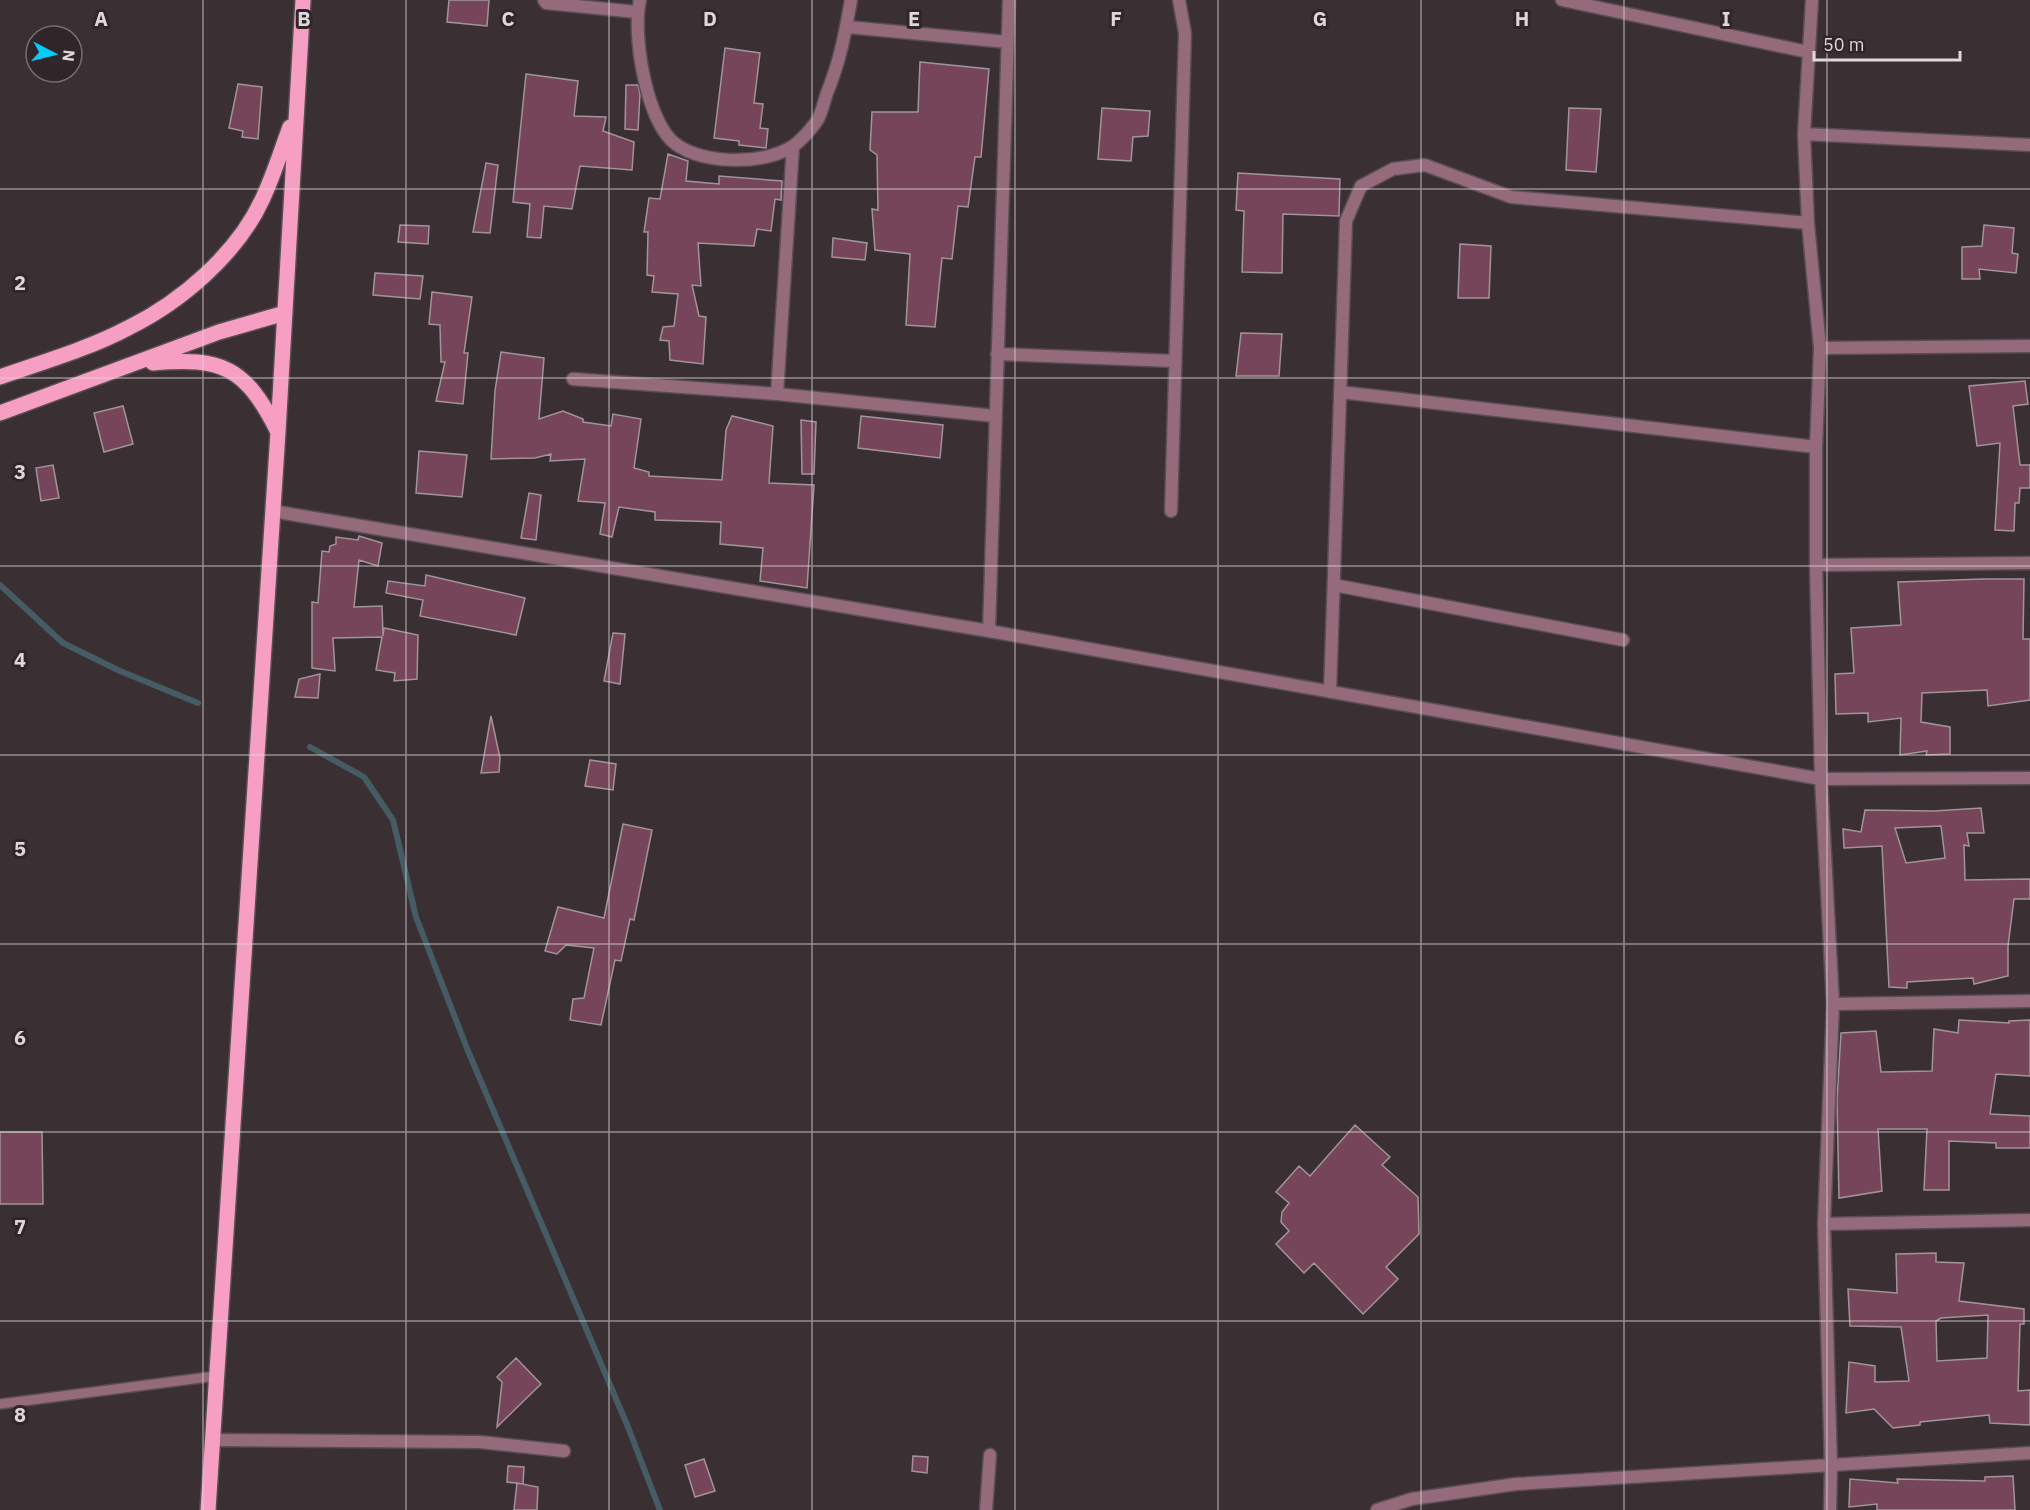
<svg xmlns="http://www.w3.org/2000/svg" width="2030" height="1510" font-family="'IBM Plex Sans',sans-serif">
<rect width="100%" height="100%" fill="#3a3034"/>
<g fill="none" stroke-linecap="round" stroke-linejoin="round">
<path stroke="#455c64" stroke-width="6" d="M0 585 63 643 120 671 198 703
M310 747 364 777 393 820 416 917 468 1051 628 1427 660 1510"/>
</g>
<path fill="#764559" stroke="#a19499" stroke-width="1.5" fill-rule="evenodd" d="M449 0H489L487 26 447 22Z
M725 48 760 53 754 103 763 104 760 128 768 129 766 148 739 145V141L714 138Z
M920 62 989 69 981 157H975L968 207 958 206 952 259 942 258 935 327 906 325 910 254 875 250 872 209 878 210 877 155 870 150 872 112H918Z
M526 74 578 81 574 116 606 117 603 131 634 142 632 170 580 166 572 209 544 206 541 238 527 237 530 204 513 202Z
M238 84 262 87 258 139 242 137 243 131 229 128Z
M626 85H638L640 94 638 130 625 129Z
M1102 108 1150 111 1148 136 1133 137 1131 161 1098 159Z
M1569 108 1601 109 1596 172 1566 170Z
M668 154 688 161 686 181 719 184V176L782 181 781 200 775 199 771 231 757 229 754 246 698 243 701 286 692 285 699 316 706 317 703 364 670 360 669 341 660 340 663 327 674 326 678 294 652 292 654 276 647 275 648 232H644L649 198 660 199Z
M486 163 498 165 490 233 473 232Z
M1238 173 1340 179 1339 216 1283 214 1282 273 1242 272 1244 211 1236 210Z
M400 225 429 226 428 244 398 242Z
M1984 225 2014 228 2012 253 2018 254 2016 273 1979 269 1980 279H1962V247L1982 246Z
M833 238 867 243 865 260 832 257Z
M1460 244 1491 246 1489 298H1458Z
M375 273 423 276 420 299 373 295Z
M432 292 472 297 464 353H468L463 404 436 401 445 362H441L440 325 429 324Z
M1241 333 1282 334 1279 376H1236Z
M501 352 544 358 539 419 563 411 583 419V422L611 426 613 414 641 419 634 468 649 472V476L722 480 726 430 732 416 773 426 769 483 814 485 807 588 760 581 763 548 720 544 721 522 655 520V512L619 507 612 537 600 534 605 503 578 501 585 459 550 461 551 454 535 458 491 459 495 391Z
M2025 381 2028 404 2013 406 2020 465H2030V488H2020L2019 503H2015L2014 531 1995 530 2000 443 1977 446 1969 386Z
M123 406 133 444 104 452 94 413Z
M861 416 943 425 940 458 858 448Z
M801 420 816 422 814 474H802Z
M419 451 467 455 462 497 416 493Z
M53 465 59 498 41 501 36 468Z
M529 493 541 495 536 540 521 538Z
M359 536 382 543 378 566 359 560 354 607 382 606 383 636 384 628 418 635 417 679 394 681 395 673 376 670 382 637 333 638 335 671 312 668V602L318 603 322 551 329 552 330 546 336 544V537L358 540Z
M426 575 525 598 516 635 420 616 423 600 386 593 388 581 425 586Z
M1983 579H2024L2023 639H2030V700L1988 706 1987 690 1922 693 1921 722 1950 727V754L1926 755 1927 751 1900 755 1901 718 1868 722V713L1836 714 1835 674 1854 673 1851 628 1901 625 1898 582Z
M613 633 625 634 620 684 604 681Z
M320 674 318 698 295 697 299 679Z
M491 716 500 758 499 772 481 773Z
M590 760 616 764 613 790 585 786Z
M1981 808 1984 833H1967L1969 846 1964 845 1965 880 2030 879V899H2014L2008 946V976L1974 984 1973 978 1907 982V988L1889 987 1882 846 1844 848 1843 829 1861 832 1865 810 1934 811ZM1941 826 1945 858 1906 863 1895 828Z
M623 824 652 830 634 920 630 919 621 961 615 960 601 1025 570 1020 573 999 584 998 594 948 566 945 557 954 545 951 558 907 604 918Z
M1959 1020 2009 1023V1021L2030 1020V1076L1996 1074 1990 1114 2030 1116V1148H1996V1143L1949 1141V1190H1924L1927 1129H1878L1882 1191 1839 1198 1837 1099 1841 1033 1876 1031 1881 1072 1932 1071 1934 1029 1958 1033Z
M1355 1125 1390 1157 1382 1165 1418 1197 1419 1234 1386 1267 1398 1279 1363 1314 1314 1263 1304 1273 1276 1244 1289 1231 1281 1222 1282 1212 1289 1203 1276 1192 1299 1166 1310 1176Z
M0 1132H42L43 1204H0Z
M1936 1253V1262L1964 1263 1959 1301 2024 1309V1324H2020L2018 1391 2030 1390V1425L1990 1423 1989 1415 1920 1422V1425L1893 1428 1874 1409 1846 1413 1849 1362 1875 1366V1382L1909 1381 1901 1327 1850 1326 1848 1289 1897 1293 1896 1254ZM1988 1315 1987 1358 1937 1361 1936 1321 1941 1318Z
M516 1358 541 1384 497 1427 502 1382 497 1377Z
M913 1456 928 1457 927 1473 912 1471Z
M704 1459 715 1491 695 1497 685 1465Z
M508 1466 524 1467 523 1484 507 1482Z
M2013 1476 2015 1510H1877V1504L1849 1507 1850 1479 1898 1483 1897 1479 1985 1481V1477Z
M517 1483 538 1487 537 1510H514Z"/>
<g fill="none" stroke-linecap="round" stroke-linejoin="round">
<defs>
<path id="lane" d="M0 1404 216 1376"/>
<path id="street" d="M544 0 546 3 637 12
M640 0C632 34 646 115 671 140 696 165 764 166 793 146 801 141 813 127 818 119 822 112 824 101 827 93 840 61 845 34 851 0
M1562 0 1808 52
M1812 0 1804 134 1808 223 1820 348 1816 447V565L1821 779 1833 1004 1824 1224 1831 1465 1830 1510
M847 27 1008 42
M1804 134 2030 145
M1820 348 2030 346
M997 354 1174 361
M573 379 777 394 995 416
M1340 392 1816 447
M777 394 793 146
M272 511 989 631 1821 779 2030 778
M1171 511 1185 33 1179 0
M1816 565 2030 563
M1334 585 1623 640
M989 631 1009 0
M1330 692 1346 221 1361 186 1393 169 1425 165 1511 197 1808 223
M1833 1004 2030 1001
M1824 1224 2030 1220
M213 1440 480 1442 564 1451
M986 1510 990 1455
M1377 1510 1412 1499 1516 1484 2030 1453"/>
<path id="primary" d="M153 363C222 357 245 367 277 430
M0 377C43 362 88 349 128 328 181 302 237 254 262 200 273 177 281 151 290 127
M0 413 219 332 285 313
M208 1510 278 432 303 0"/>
</defs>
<use href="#lane" stroke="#584e52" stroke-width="12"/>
<use href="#street" stroke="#584e52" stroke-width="15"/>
<use href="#primary" stroke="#584e52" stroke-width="18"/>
<use href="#lane" stroke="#956a7b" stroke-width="9"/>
<use href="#street" stroke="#956a7b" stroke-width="12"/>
<use href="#primary" stroke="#f79fc3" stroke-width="15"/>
</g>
<path fill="none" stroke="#dfd8db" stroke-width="1.5" stroke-opacity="0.55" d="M203 0V1510M406 0V1510M609 0V1510M812 0V1510M1015 0V1510M1218 0V1510M1421 0V1510M1624 0V1510M1827 0V1510M0 189H2030M0 378H2030M0 566H2030M0 755H2030M0 944H2030M0 1132H2030M0 1321H2030"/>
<g font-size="20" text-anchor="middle" font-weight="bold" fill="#dfd8db" stroke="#30262a" stroke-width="6" stroke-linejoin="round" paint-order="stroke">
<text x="101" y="26">A</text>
<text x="304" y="26">B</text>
<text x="508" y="26">C</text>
<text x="710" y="26">D</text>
<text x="914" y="26">E</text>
<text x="1116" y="26">F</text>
<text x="1320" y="26">G</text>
<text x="1522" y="26">H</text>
<text x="1726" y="26">I</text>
<text x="20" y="290">2</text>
<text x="20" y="479">3</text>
<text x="20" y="667">4</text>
<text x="20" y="856">5</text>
<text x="20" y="1045">6</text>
<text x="20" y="1234">7</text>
<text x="20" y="1422">8</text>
</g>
<g transform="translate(54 54) rotate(97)"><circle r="28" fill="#30262a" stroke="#766d71" stroke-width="1.5"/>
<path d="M0-4.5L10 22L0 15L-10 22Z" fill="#06cbf9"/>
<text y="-9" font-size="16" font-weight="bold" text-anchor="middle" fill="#dfd8db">N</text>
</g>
<path d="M1814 51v9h146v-9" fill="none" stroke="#dfd8db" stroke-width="3"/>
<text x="1823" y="51" font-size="18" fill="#dfd8db" stroke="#30262a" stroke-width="4.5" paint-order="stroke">50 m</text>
</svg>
